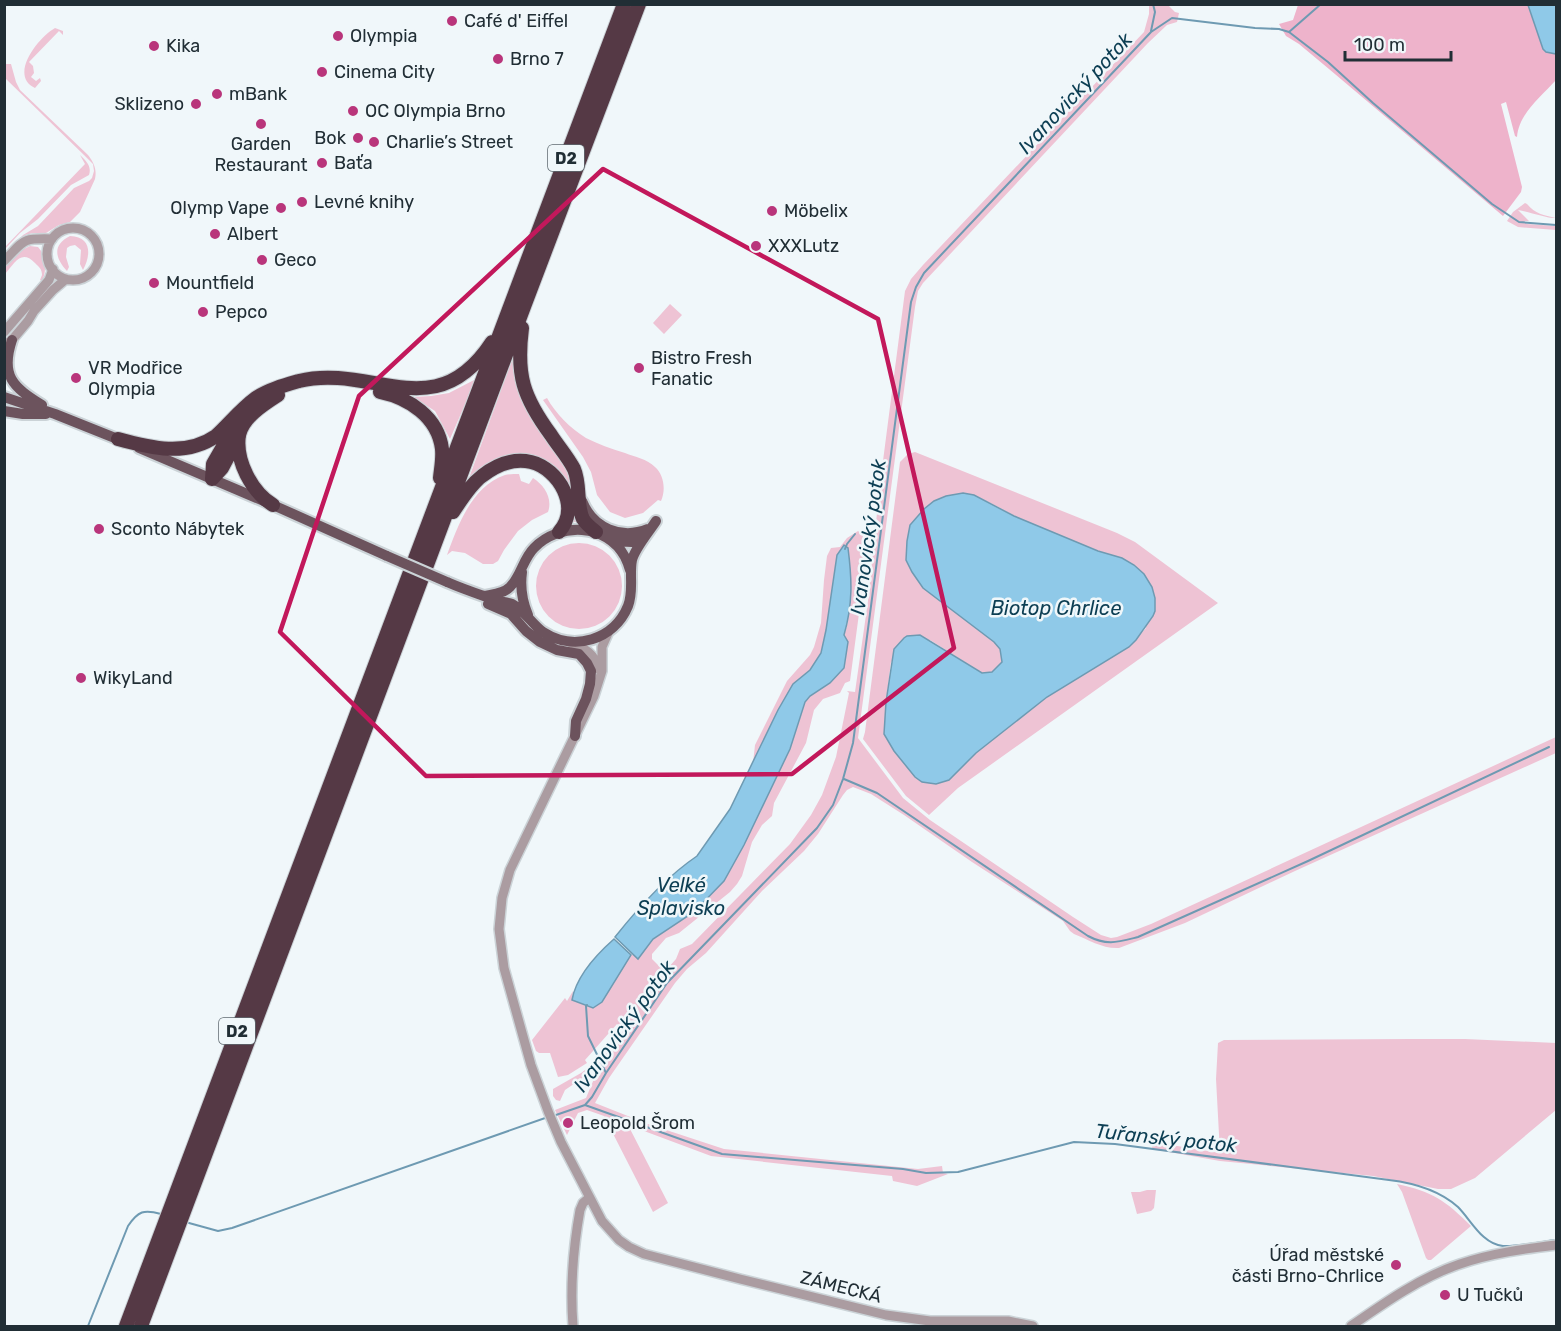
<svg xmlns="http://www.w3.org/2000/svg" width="1561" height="1331" font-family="Rubik,sans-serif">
<rect width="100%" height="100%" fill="#f0f7fa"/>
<path fill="#eec3d4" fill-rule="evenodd" d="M1149 5H1168L1175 12 1179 13 1177 22 1167 25 1148 43 923 283 918 291 915 307 858 738 903 798 930 820 1073 917 1101 935 1111 938 1117 937 1151 924 1556 737V753L1295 871 1185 923 1119 948C1103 949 1089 940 1074 934L1070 931 1063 921 972 862 904 815 871 794 853 787 847 790 843 795 818 834 804 851 762 891 706 953 687 969 675 983 609 1078 595 1103 648 1124 724 1149 918 1169 942 1166 943 1173 948 1174 917 1186 893 1181 892 1176 711 1156 628 1125 668 1203 653 1212 604 1116 587 1110 578 1113 567 1135 555 1110 586 1098 599 1067 565 1090 560 1101 556 1100 553 1096V1089L581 1073 593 1064 624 1030 617 1024 585 1060 587 1063 568 1075 558 1077 550 1053H539L536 1051 532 1040 565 998 567 1001 573 991 572 1000 592 1008 631 955H634L638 959 653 939 694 912 724 881 790 749 805 702 810 696 830 683 848 622 837 555 826 630 821 653 810 670 793 684 778 710 753 763 755 745 787 681 810 655 814 647 821 623 824 580 827 556 831 548 840 547 847 538 858 531 863 535 861 551 866 561 850 681 845 683 840 693 823 699 814 710 806 743 774 803 772 816 762 825 752 842 742 876 737 884 730 892 679 933 666 938 652 954V959L660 967 668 968 676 959 680 949 692 944 790 844 811 815 822 795 836 757 849 693 847 691 855 692 868 601 880 484 905 291 911 279 923 265 1144 32 1149 14Z
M55 28 63 31V35L59 31 29 62 33 66 34 73 31 77 36 81 40 78 41 81 35 88C8 75 39 37 55 28Z
M5 64H11L16 82 20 90 88 155C94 163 97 169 95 179L80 212 70 222 59 225 46 233H33L25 235 5 256V254L23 235 38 226 74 188 89 181 92 178 94 171 93 164 84 155 5 78Z
M80 155C86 161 92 166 89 175L71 185 38 219 20 233 5 249V247L85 164Z
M1525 203 1527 204C1535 214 1544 215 1556 218 1545 218 1531 212 1518 210L1529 221H1524L1527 224 1556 226V230L1518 227 1507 221 1513 212Z
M70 236C92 237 91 255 83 270L80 264 81 250 75 245 70 246 67 248 66 257 69 267 67 271C55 258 52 245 70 236Z
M30 246 38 247C46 255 47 272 42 281L40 280 42 275C42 269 39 267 35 263 21 249 15 263 5 274V267L22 250Z
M670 304 682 315 664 334 653 323Z
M516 349V372L572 478 577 522H571L559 472 546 461 530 454H512L495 459 481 467 469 478Z
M476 379 450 439 435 411 413 397 431 396 449 393Z
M547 398C556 414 570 428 586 438 598 444 611 449 625 453 635 457 647 459 655 467 664 475 666 490 661 501L658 500 643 513 625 518 610 512 597 495 591 472 583 457 543 400Z
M915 452 1117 533 1135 542 1218 603 958 788 929 815 906 796 863 739 865 732 900 462 908 454ZM963 493C981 496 997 507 1013 515 1048 532 1085 548 1122 558L1146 628 1129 647 1047 697 1021 716 976 753 953 776 915 777 894 751 884 734 886 702 891 662 930 640 982 673 992 672 1002 662 1000 649 994 642 945 604 946 496Z
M519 474 521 481 529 484 533 478C544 485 553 498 548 512L532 520 518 531 504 550 498 561 493 564H483L465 553 452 551 447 555C458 525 472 486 505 475 509 474 515 474 519 474Z
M536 586a43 43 0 1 1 86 0a43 43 0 1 1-86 0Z
M1412 1039H1465L1556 1043V1110L1475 1178 1451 1189H1438L1373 1176 1220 1161 1152 1149 1153 1142 1220 1153 1216 1079 1218 1043 1224 1040Z
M1397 1184C1433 1192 1445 1200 1471 1226L1431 1260H1428L1426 1258 1402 1192Z
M1147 1190H1156L1154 1208 1151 1211 1137 1214 1131 1192H1140Z"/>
<path fill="#eeb3cb" d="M1298 5H1528L1543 49 1550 53 1556 54V80C1541 97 1519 113 1517 137L1515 136 1506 102 1501 104 1522 187 1521 192 1503 216 1329 69 1299 44 1286 36 1279 24 1293 20Z"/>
<path fill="#8fc9e8" stroke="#6e9ab2" stroke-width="1.5" d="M1528 5H1556V54L1546 52 1543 49Z
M963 493 974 495 1014 516 1098 551 1122 558 1134 565 1144 574 1152 587 1155 598V611L1153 616 1136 640 1129 647 1047 697 976 753 949 780 936 784 922 782 915 777 894 751 884 734 886 702 894 649 904 638 907 636 920 635 982 673 992 672 1002 662 1000 649 994 642 923 588 912 572 906 560 907 541 910 525 924 509 934 501 946 496Z
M844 545 848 548C852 579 853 604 844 635L848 642 844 668 830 683 810 696 805 702 790 749 744 845 724 881 694 912 653 939 638 959 615 937C638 908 666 877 697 856L730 809 778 710 793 684 810 670 821 653 826 630 837 555Z
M614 939 631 955 602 1002 593 1008 572 1000C576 977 597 954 614 939Z"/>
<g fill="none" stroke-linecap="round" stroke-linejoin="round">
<path stroke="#6e9ab2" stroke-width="2" d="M1151 31 1155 12 1153 4
M1289 32 1321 4
M845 549 847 544 855 534
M844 779 877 793 1088 936C1107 946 1118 942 1138 937L1308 861 1549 747
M587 1005 586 1006 588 1036 606 1073
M585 1105 722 1154 903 1169 926 1173 958 1172 1074 1142 1115 1144 1389 1180C1414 1183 1439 1190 1458 1207 1471 1220 1482 1244 1503 1246 1515 1247 1541 1242 1554 1240
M553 1116 585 1105 592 1097 606 1073 667 983 817 828 833 805 843 779 853 743 911 302 916 287 924 273 1151 32 1172 18 1255 28 1279 29 1289 32 1328 62 1373 103 1492 204 1519 222 1556 225
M189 1223 218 1231 232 1228 548 1117
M88 1326 128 1226C138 1211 144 1209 161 1214"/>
<defs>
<path id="minor" d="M47 254a26 26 0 1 1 52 0a26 26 0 1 1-52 0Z
M4 261C25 240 21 238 52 239
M4 332 49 280 53 269
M4 345 12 340 28 321 34 311 53 290 66 279
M609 631 602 647V671L594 696 510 870 502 898 499 929 504 968 531 1065 548 1111 561 1142 602 1221 619 1240 629 1247 644 1254 740 1279 886 1315 930 1321H1008L1033 1326
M571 643C585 648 595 654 598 669
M573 1326C570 1287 573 1249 580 1210L583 1203 589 1198
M1351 1326C1384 1303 1421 1277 1460 1264 1492 1253 1524 1249 1556 1245"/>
<path id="major" d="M12 340C0 376 13 387 42 405
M4 397 55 414 125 442
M4 411 23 414H46
M139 448 273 505 387 556
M582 501C593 528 621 540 648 529
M612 541 632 542 643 533
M522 572C520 587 522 601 528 615
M447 582C463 589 478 594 495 600 500 602 507 602 512 604 525 611 532 624 543 632 574 652 614 640 628 606 634 591 629 575 632 560 635 548 649 532 656 521
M484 596C493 594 503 594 510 587 521 576 523 559 534 548 559 522 607 523 625 557 627 561 629 566 630 570
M488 604 511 614 526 631 540 642 557 650 579 654 587 663 591 671 590 684 586 699 576 721 575 736"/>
<path id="highway" d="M522 328C516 375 523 397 551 435 558 446 568 457 574 469 581 485 576 505 583 519 586 524 591 528 596 532
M380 392C409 398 438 417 442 449 443 459 441 468 440 478
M118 439C151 448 186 457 216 436 229 424 241 409 256 398 267 390 285 385 299 381 373 363 435 429 492 342
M212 479 213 464 236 424
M212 479 222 468 239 436
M273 505C252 492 235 461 239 435 243 417 264 404 278 395
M453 512C462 499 470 485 482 476 496 465 513 458 531 462 559 469 581 507 559 532
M126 1326 624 4
M141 1326 525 304 639 4"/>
</defs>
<use href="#minor" stroke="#cbd3d7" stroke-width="12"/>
<use href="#major" stroke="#cbd3d7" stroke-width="14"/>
<use href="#highway" stroke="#cbd3d7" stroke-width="16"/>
<use href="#minor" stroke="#ab9ca1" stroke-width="9"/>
<use href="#major" stroke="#6c535d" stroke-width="10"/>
<use href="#highway" stroke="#553945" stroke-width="14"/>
<defs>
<path id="major-bridge" d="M387 556 447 582"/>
</defs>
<use href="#major-bridge" stroke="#cbd3d7" stroke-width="14" stroke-linecap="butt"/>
<use href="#major-bridge" stroke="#6c535d" stroke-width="10"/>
</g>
<path fill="none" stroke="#c2185b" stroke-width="4.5" stroke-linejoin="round" d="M603 169 878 319 954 648 792 774 426 776 280 632 359 396Z"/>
<g fill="#b9357b" stroke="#f0f7fa" stroke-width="2">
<circle cx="452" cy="21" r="6"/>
<circle cx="338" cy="36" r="6"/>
<circle cx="154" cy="46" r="6"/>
<circle cx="498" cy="59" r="6"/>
<circle cx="322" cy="72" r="6"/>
<circle cx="217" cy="94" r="6"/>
<circle cx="196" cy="104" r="6"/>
<circle cx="353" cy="111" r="6"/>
<circle cx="261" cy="124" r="6"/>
<circle cx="358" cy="138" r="6"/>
<circle cx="374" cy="142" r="6"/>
<circle cx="322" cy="163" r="6"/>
<circle cx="302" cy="202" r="6"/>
<circle cx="281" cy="208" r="6"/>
<circle cx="772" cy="211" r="6"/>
<circle cx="215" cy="234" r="6"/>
<circle cx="756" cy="246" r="6"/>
<circle cx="262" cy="260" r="6"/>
<circle cx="154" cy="283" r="6"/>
<circle cx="203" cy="312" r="6"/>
<circle cx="639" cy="368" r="6"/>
<circle cx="76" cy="378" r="6"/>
<circle cx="99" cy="529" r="6"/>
<circle cx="81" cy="678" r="6"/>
<circle cx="568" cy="1123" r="6"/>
<circle cx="1396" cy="1265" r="6"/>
<circle cx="1445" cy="1295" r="6"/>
</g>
<g text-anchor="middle" stroke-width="5" stroke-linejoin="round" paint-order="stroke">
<g fill="#f0f7fa" stroke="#5f6a70" stroke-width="1.5">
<rect x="548" y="145" width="36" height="26" rx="4.5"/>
<rect x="219" y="1018" width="36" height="26" rx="4.5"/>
</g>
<g font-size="16" font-weight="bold" fill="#212e35">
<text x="566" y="164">D2</text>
<text x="237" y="1037">D2</text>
</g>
<g font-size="18" fill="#212e35" stroke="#f0f7fa" text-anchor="start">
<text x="464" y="27">Café d' Eiffel</text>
<text x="350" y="42">Olympia</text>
<text x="166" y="52">Kika</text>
<text x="510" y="65">Brno 7</text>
<text x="334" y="78">Cinema City</text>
<text x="229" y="100">mBank</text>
<text x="184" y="110" text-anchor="end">Sklizeno</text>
<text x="365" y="117">OC Olympia Brno</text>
<text x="346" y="144" text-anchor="end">Bok</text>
<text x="386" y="148">Charlie’s Street</text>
<text x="261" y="150" text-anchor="middle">Garden<tspan x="261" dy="21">Restaurant</tspan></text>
<text x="334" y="169">Baťa</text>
<text x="314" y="208">Levné knihy</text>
<text x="269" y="214" text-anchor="end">Olymp Vape</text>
<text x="784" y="217">Möbelix</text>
<text x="227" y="240">Albert</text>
<text x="768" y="252">XXXLutz</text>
<text x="274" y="266">Geco</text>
<text x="166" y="289">Mountfield</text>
<text x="215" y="318">Pepco</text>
<text x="651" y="364">Bistro Fresh<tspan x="651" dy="21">Fanatic</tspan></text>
<text x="88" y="374">VR Modřice<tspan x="88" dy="21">Olympia</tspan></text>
<text x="111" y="535">Sconto Nábytek</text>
<text x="93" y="684">WikyLand</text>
<text x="580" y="1129">Leopold Šrom</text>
<text x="1384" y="1261" text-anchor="end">Úřad městské<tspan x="1384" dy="21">části Brno-Chrlice</tspan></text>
<text x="1457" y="1301">U Tučků</text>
</g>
<g font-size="18" fill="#212e35" stroke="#f0f7fa">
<text transform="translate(841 1287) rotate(14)" y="6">ZÁMECKÁ</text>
</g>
<g font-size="20" font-style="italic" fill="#0c3e53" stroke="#f0f7fa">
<text transform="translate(1075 93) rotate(-47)" y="7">Ivanovický potok</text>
<text transform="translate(868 537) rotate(-82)" y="7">Ivanovický potok</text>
<text x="1056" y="615">Biotop Chrlice</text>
<text x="681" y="892">Velké<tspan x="681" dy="23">Splavisko</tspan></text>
<text transform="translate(624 1026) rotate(-54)" y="7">Ivanovický potok</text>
<text transform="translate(1166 1138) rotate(6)" y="7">Tuřanský potok</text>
</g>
</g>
<rect width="1561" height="1331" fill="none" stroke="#212e35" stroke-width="12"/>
<path d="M1345 51v9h106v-9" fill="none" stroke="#212e35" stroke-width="3"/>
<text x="1354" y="51" font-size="18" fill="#212e35" stroke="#f0f7fa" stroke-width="4.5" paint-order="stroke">100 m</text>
</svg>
